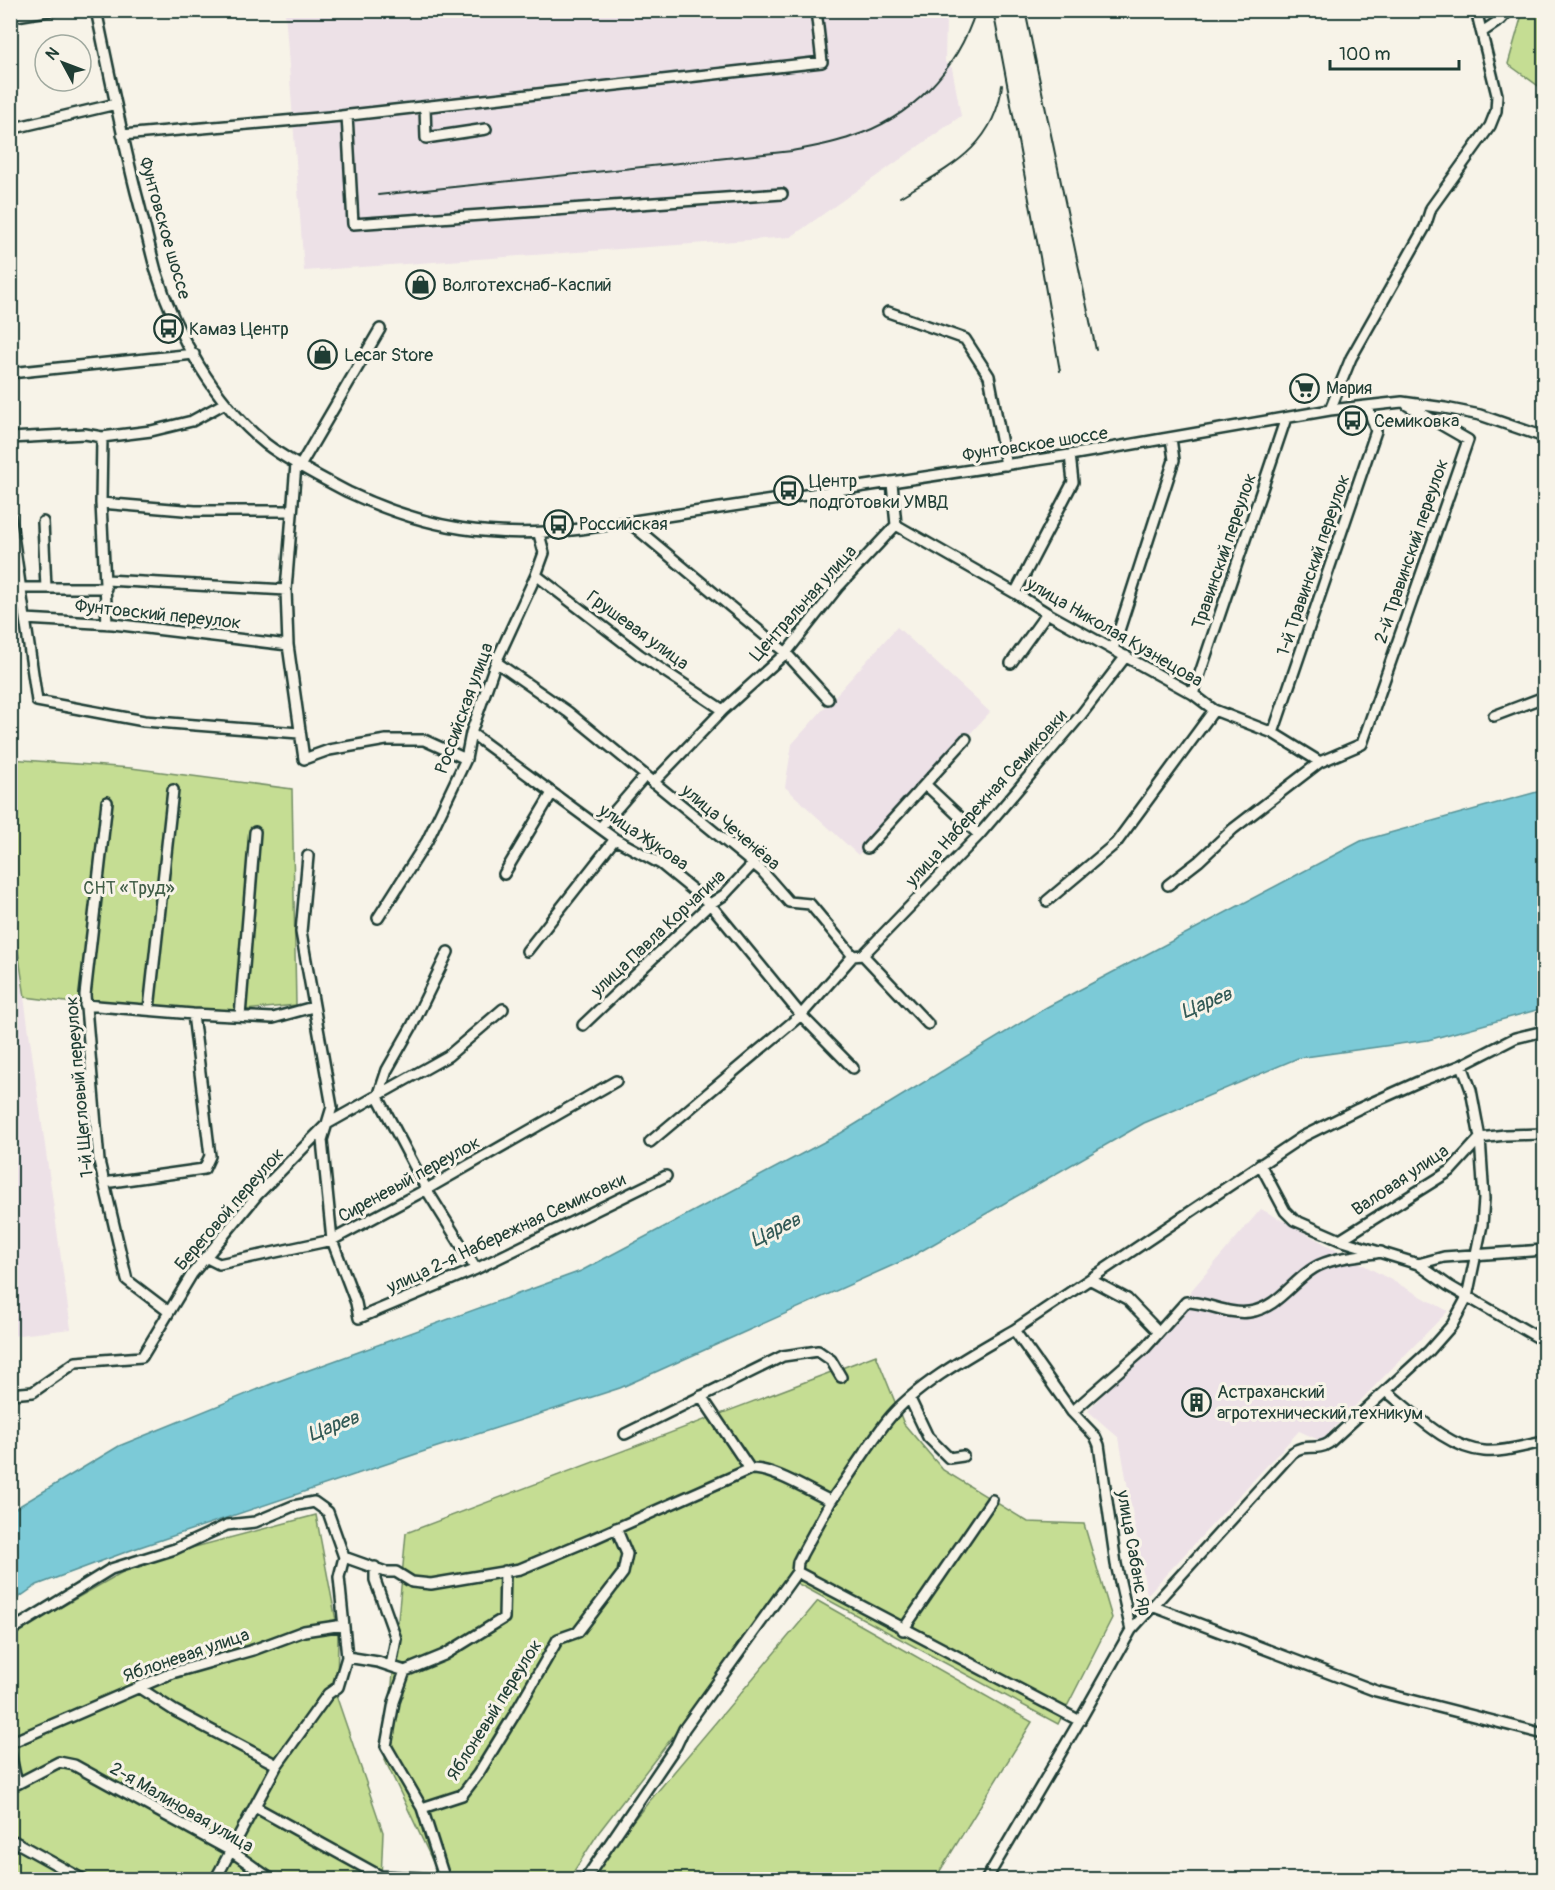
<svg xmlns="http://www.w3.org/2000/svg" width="1555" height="1890" font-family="Pangolin,sans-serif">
<rect width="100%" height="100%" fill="#f7f3e8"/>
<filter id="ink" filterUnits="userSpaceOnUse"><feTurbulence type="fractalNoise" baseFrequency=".0167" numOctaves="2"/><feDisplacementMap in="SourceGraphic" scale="12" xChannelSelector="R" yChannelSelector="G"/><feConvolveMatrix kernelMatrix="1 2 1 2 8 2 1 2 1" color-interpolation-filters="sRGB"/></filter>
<g filter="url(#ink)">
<path fill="#ede1e7" d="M285 11H939L938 14 946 18 945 62 952 68 961 116 791 237 304 271Z
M897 627 990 712 858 855 785 787 792 744Z
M10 898 71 1329 11 1336H10Z
M1261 1209 1448 1311 1321 1441 1299 1431 1147 1595 1119 1438 1088 1411Z"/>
<path fill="#c5dd93" stroke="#728d64" stroke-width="1.5" d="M1523 11H1544V90L1508 64Z
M10 759 131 768 292 789 296 1005 244 1010 237 1013 82 1004 25 997 10 898Z
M876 1355 904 1424 943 1470 1028 1522 1084 1524 1112 1618 1058 1724 793 1581 599 1832 569 1879H441L385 1760 406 1533Z
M316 1515 338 1631 337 1698 383 1832 381 1879H11L10 1639 17 1632 142 1561Z
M818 1601 1032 1722 935 1879 591 1880 615 1842Z"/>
<path fill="#7bcad7" stroke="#569296" stroke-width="1.5" d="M1544 790V1008L1428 1040 1298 1058 1144 1123 909 1258 620 1388 428 1450 134 1549 37 1585 11 1603V1511L119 1446 276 1382 581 1271 841 1133 1047 1007 1361 841Z"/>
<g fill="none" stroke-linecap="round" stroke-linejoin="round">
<defs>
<path id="minor" d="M96 10C109 71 121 132 136 192 143 218 149 245 156 271 175 333 215 403 266 444 288 461 323 479 348 492 428 530 494 539 581 529L1070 455 1330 410 1402 402 1445 408 1480 415 1544 437
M10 17 53 10
M1482 32 1500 20 1509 10
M425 107 426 138 486 129
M347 115 353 224 782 194
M10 129 116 104
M122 135 341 116 822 62 816 10
M888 312 965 339 989 376 1006 465
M10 373 194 354
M1330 410 1351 358 1425 227 1431 208 1490 126 1496 111 1497 95 1476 10
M102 437 101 503 107 624
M10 438 85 434 102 437 151 431 192 421 225 403
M296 464 286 590 288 645 304 759 329 750 386 740H424L466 759
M300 466 380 329
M101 503 195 511H291
M10 515 37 701 144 721 299 733
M43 522 46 588
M630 523 786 653 828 699
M896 525 1015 593 1047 613 1193 694 1214 710 1273 733 1320 762
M536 575 640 655 723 710
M106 580 286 590
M21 588H106
M1015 593 1073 482 1070 455
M25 619 113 624 288 645
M1113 649 1174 460 1171 438
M496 662 568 712 762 871 789 902 810 904 853 956 863 955 928 1024
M1011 663 1047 613
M1193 694 1286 418
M1494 716 1544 697
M471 733 615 839 661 864 710 904 801 1015 853 1068
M1273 733 1376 431 1368 407
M653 783 723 710 786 653 838 587 896 525 892 483
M925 784 979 835
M107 802 85 995 99 1161 127 1280 169 1312
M600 828 645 776
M867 848 966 739
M308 856 301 932 332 1107 322 1140 332 1240 356 1303 359 1318 476 1269 666 1176
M504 874 552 793
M1168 885 1199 861 1233 829 1320 762 1362 744 1468 440 1407 405
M1047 901 1116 843 1214 710
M378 918 427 841 466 759 471 733 496 662 536 575 544 553 539 534
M527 951 615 839
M448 952 412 1026 387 1070 378 1097 428 1192 476 1269
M863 955 979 835 1081 715 1126 656
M85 1005 193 1014 273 1018 313 1007
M149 1009 173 790
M240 1016 255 832
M583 1025 710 904 724 895 753 864
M650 1142 801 1015 853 956
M1260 1164 1285 1211 1294 1220 1340 1240 1418 1264 1449 1286 1544 1341
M104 1183 204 1169 210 1156 193 1014
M1340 1240 1450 1171 1480 1138 1505 1135 1544 1134
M205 1257 219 1264 332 1240 427 1189 616 1081
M1418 1264 1444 1257 1544 1250
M1091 1280 1127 1299 1159 1332
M1014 1330 1072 1412 1095 1436 1099 1445 1116 1564 1131 1630
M1386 1391C1414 1413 1447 1448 1484 1451 1503 1453 1526 1445 1544 1442
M10 1394 33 1392 76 1362 142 1357 192 1274 258 1194 327 1124 448 1056 503 1009
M701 1396 750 1469
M910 1399 928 1437 949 1458 963 1456
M1072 1412 1144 1349 1186 1302C1207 1302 1228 1315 1249 1312 1278 1308 1291 1282 1314 1268 1332 1257 1359 1256 1381 1252
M625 1434 783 1356 818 1351 831 1360 841 1377
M831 1501C850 1475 867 1447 887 1421 915 1385 974 1353 1014 1330L1302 1137 1358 1109 1418 1082 1462 1065 1515 1038 1544 1031
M344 1557 386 1572H396L412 1582 431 1584 520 1569 590 1540 750 1469C774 1468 809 1491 831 1501L802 1554 798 1562 797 1572 684 1729 676 1746 585 1880
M375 1567V1580L396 1639 391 1666
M797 1572 1080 1721
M1152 1606 1376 1691 1544 1734
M903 1630 992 1500
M10 1631 111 1569 175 1549 227 1525 255 1522 293 1506 314 1502 328 1512 344 1557 339 1577 347 1657 338 1687 328 1694 277 1765 215 1880
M347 1657 378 1662 405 1671 444 1655 504 1618 505 1571
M405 1671 394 1702 386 1746 422 1808 445 1880
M138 1687 175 1711 277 1765
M10 1743 172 1673 253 1650 304 1631 343 1625
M10 1752 17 1784H13
M17 1784 59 1762 74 1765 231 1851 272 1880
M255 1807 380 1876 444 1879
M422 1808 462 1795 478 1774 513 1717 558 1639 578 1632 623 1573 627 1554 616 1528
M10 1839 84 1880
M986 1880 1083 1715 1131 1630 1292 1453C1306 1442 1316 1452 1329 1443L1429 1351 1452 1325 1467 1297 1482 1225 1484 1199 1480 1138 1471 1090 1462 1065"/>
</defs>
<use href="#minor" stroke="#1f3d34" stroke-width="14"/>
<use href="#minor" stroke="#f7f3e8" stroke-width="9"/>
<path stroke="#1f3d34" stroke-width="2" d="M993 10 1040 257 1060 371
M1025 10 1096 350
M378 195 792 151C812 147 832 144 851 137 911 118 957 71 976 10
M900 197C948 168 995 147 1002 85
M10 1218 12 1240"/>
</g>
</g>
<defs>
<symbol id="shop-ring" viewBox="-11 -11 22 22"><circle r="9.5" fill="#f7f3e8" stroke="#1f3d34" stroke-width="1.5"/><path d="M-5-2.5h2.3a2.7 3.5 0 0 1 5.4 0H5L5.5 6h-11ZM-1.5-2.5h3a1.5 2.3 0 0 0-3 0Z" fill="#1f3d34"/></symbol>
<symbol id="bus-ring" viewBox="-11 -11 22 22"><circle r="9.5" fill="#f7f3e8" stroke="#1f3d34" stroke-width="1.5"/><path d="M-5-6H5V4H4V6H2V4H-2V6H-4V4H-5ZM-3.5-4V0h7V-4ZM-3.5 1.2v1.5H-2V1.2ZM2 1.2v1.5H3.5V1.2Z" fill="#1f3d34"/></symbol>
<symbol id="supermarket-ring" viewBox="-11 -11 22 22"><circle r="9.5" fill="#f7f3e8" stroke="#1f3d34" stroke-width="1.5"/><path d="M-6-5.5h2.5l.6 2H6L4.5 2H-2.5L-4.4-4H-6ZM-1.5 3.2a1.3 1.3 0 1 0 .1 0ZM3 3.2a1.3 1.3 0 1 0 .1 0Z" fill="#1f3d34"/></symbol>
<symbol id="building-ring" viewBox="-11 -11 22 22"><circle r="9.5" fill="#f7f3e8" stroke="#1f3d34" stroke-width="1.5"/><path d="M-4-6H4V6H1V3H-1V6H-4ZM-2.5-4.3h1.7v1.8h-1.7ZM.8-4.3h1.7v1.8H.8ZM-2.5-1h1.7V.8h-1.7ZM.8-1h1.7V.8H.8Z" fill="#1f3d34"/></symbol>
</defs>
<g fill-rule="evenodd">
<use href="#shop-ring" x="404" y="268" width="33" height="33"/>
<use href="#bus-ring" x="152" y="312" width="33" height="33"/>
<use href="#shop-ring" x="306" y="338" width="33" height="33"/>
<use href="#supermarket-ring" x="1288" y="372" width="33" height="33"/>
<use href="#bus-ring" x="1336" y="404" width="33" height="33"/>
<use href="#bus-ring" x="772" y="474" width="33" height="33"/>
<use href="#bus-ring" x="542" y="508" width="33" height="33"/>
<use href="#building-ring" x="1180" y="1386" width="33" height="33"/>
</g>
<g text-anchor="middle" stroke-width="6" stroke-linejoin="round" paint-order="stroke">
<g font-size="18" fill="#1f3d34" stroke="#f7f3e8">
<text transform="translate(165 228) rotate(74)" y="6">Фунтовское шоссе</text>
<text transform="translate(1035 444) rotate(-9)" y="6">Фунтовское шоссе</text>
<text transform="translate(1224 551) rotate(-71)" y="6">Травинский переулок</text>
<text transform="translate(1411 551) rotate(-71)" y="6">2-й Травинский переулок</text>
<text transform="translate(1313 565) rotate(-71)" y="6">1-й Травинский переулок</text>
<text transform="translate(803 603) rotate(-48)" y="6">Центральная улица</text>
<text transform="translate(158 614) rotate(6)" y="6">Фунтовский переулок</text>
<text transform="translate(638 630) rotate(36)" y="6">Грушевая улица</text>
<text transform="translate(1115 632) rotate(30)" y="6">улица Николая Кузнецова</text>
<text transform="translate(464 708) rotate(-70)" y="6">Российская улица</text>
<text transform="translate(986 798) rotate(-48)" y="6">улица Набережная Семиковки</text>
<text transform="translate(731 827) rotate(40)" y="6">улица Чеченёва</text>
<text transform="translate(644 837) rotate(34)" y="6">улица Жукова</text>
<text transform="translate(658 933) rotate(-43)" y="6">улица Павла Корчагина</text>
<text transform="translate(79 1087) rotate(-95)" y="6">1-й Щегловый переулок</text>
<text transform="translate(409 1179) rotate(-29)" y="6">Сиреневый переулок</text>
<text transform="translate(1400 1180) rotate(-34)" y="6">Валовая улица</text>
<text transform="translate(229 1209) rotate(-49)" y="6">Береговой переулок</text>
<text transform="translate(506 1233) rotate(-25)" y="6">улица 2-я Набережная Семиковки</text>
<text transform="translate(1134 1553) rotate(80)" y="6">улица Сабанс Яр</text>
<text transform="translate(186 1655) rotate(-19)" y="6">Яблоневая улица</text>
<text transform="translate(494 1710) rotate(-58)" y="6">Яблоневый переулок</text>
<text transform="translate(182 1807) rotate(30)" y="6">2-я Малиновая улица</text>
</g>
<g font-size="18" fill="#1f3d34" stroke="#f7f3e8" text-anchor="start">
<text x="442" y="291">Волготехснаб-Каспий</text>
<text x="189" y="335">Камаз Центр</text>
<text x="344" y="361">Lecar Store</text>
<text x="1326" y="394">Мария</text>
<text x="1374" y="427">Семиковка</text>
<text x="809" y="487">Центр<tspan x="809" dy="21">подготовки УМВД</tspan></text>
<text x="579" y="530">Российская</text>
<text x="1217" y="1398">Астраханский<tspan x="1217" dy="21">агротехнический техникум</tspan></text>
</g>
<g font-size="18" fill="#405d47" stroke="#f7f3e8">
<text x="129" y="894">СНТ «Труд»</text>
</g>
<g font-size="20" font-style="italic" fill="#315955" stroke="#f7f3e8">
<text transform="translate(1206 1002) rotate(-22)" y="7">Царев</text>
<text transform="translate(775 1229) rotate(-26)" y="7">Царев</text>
<text transform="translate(333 1425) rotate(-21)" y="7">Царев</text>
</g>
</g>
<rect width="1555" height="1890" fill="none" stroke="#f7f3e8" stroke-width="36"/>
<rect x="18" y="18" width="1519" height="1854" fill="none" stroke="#1f3d34" stroke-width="2" filter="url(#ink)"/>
<g transform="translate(63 63) rotate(311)"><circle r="28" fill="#f7f3e8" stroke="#a1aaa0" stroke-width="1.5"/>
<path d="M0-4.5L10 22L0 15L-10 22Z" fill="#1f3d34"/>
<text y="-9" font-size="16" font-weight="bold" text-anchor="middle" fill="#1f3d34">N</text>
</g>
<path d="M1330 60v9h129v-9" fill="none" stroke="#1f3d34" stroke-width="3"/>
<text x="1339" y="60" font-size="18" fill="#1f3d34" stroke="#f7f3e8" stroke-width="4.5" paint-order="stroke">100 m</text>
</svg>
